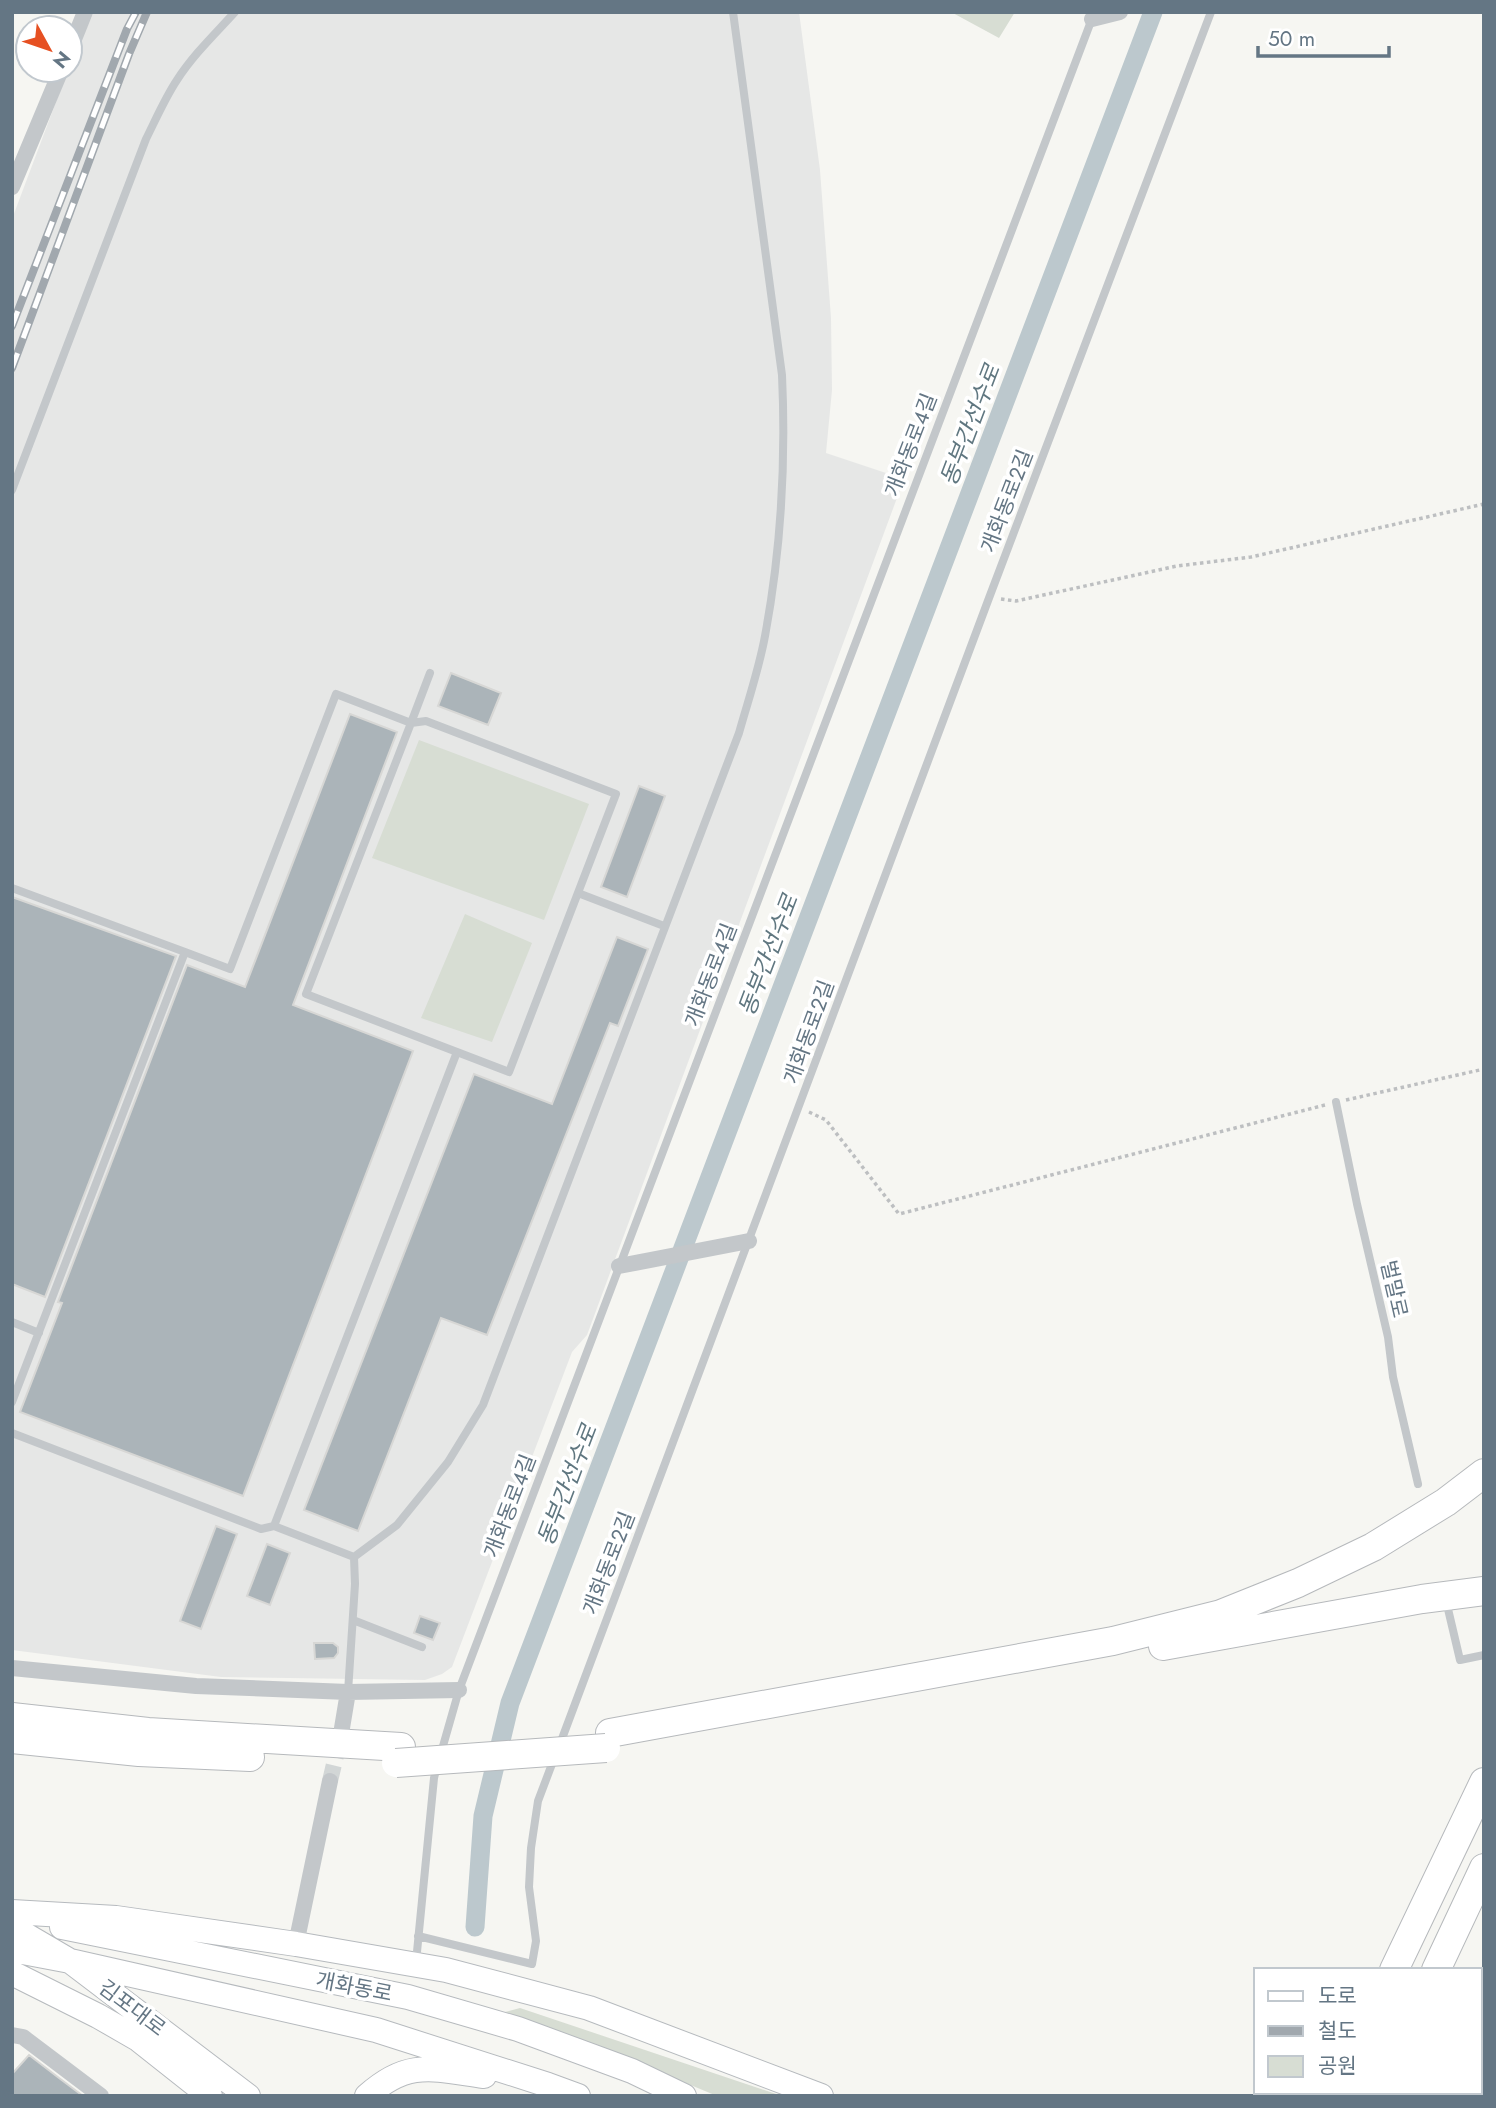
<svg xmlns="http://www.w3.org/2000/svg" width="1496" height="2108" font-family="Jost,'Noto Sans KR',sans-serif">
<rect width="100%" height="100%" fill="#f6f6f2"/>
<path fill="#e6e7e6" d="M94 12H799L820 170 831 318 832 390 826 453 904 479 587 1335 572 1352 452 1667 442 1674 425 1680 221 1677 12 1650V219L68 70H70V65Z"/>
<path fill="#d7ddd3" d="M951 12H1015L999 38Z
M419 740 589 804 544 920 372 858Z
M465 914 532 943 492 1042 421 1018Z
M520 2008 782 2096H717L573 2036 505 2012Z"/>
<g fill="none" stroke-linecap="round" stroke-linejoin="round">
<path stroke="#bcc8cd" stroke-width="19" d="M475 1927 483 1816 510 1703 1153 12"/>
</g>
<path fill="#abb4b9" stroke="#d7d7d5" stroke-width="2" d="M451 673 501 693 488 725 438 706Z
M350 714 397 732 293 1005 413 1051 243 1496 20 1412 62 1303 58 1302 187 965 245 987Z
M639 786 665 796 627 897 601 887Z
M12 897 176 956 45 1297 12 1284Z
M617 937 648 949 618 1026 610 1023 487 1335 441 1318 358 1531 304 1510 474 1074 552 1104Z
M216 1526 237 1534 201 1629 180 1621Z
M267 1544 290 1553 270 1605 247 1596Z
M420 1616 440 1623 433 1640 414 1633Z
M314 1643H333L338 1647V1653L334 1658 315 1659Z
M29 2055 59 2078 83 2096H12V2074Z"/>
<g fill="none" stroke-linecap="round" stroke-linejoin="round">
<path stroke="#d2d6d6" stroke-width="16" stroke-dasharray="16 8" stroke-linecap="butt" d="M330 1781 340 1739"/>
<defs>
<path id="primary" d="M12 1912 116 1918 296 1944 446 1970 589 2008 821 2096
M12 1927 70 1961 248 2096
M62 1927 408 1997 518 2029 632 2071 684 2096
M12 1950 70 1961 376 2030 548 2085 578 2096
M12 1973 98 2016 138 2039 210 2096
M367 2096C408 2059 433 2069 484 2076"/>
<path id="highway" d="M1163 1646 1422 1599 1484 1591
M12 1717 148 1732 401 1747
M610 1733 1113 1641 1221 1614 1298 1583 1373 1547 1446 1502 1484 1473
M12 1739 139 1752 250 1757
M1394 1970 1484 1782
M1436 1970 1484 1868
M1334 2096 1336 2092
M1377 2096 1379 2092"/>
</defs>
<use href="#primary" stroke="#b6babe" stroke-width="26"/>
<use href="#highway" stroke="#b6b9bc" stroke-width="30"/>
<path stroke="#bdbfc1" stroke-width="3.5" stroke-dasharray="3.5 3.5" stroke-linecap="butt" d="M1001 599 1016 601 1177 566 1251 557 1484 504
M1346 1100 1484 1069
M809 1112 826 1120 899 1214 1325 1105"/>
<path stroke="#c3c7ca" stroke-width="8" d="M12 490 146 139C156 119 165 98 177 80 193 55 215 34 235 12
M12 888 185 952
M578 893 664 926
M1336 1102 1357 1204 1388 1337 1393 1377 1418 1484
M12 1322 39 1333
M12 1402 185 952 230 969 336 694 411 723 306 994 509 1072 616 794 426 721 411 723 430 673
M12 1433 261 1529 274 1526 354 1557 355 1584 348 1692
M274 1526 457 1052
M354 1557 397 1525 448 1462 483 1405 739 733C748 701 759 669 765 636 781 550 786 462 782 375L733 12
M1448 1609 1460 1660 1484 1655
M353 1620 422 1647
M560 1744 989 598 1211 12
M441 1753 459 1690 1093 16
M418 1936 532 1964 536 1941 529 1887 531 1848 538 1801 555 1756
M416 1962 434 1778 437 1766"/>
<path stroke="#c3c7ca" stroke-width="16" d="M1092 19 1120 12
M70 49 85 12
M12 187 61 70
M619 1266 749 1241
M12 1668 196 1686 348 1692 459 1690
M342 1728 348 1692
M296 1944 330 1781
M12 2035 23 2037 101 2096"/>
<use href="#primary" stroke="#fff" stroke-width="24"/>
<use href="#highway" stroke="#fff" stroke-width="28"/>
<defs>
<path id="rail" d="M12 326 127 29 136 12
M12 368 129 54 147 12"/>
</defs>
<use href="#rail" stroke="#a1a8ae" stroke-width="8"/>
<use href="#rail" stroke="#fff" stroke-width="5" stroke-dasharray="16" stroke-linecap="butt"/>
<defs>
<path id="highway-bridge" d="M396 1763 606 1748"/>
</defs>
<use href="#highway-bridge" stroke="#b6b9bc" stroke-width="30" stroke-linecap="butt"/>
<use href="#highway-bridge" stroke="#fff" stroke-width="28"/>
</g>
<g text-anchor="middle" stroke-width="7" stroke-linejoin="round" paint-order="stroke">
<g font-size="21" fill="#647684" stroke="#fff">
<text transform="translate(911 445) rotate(-69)" y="7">개화동로4길</text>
<text transform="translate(1007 501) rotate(-69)" y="7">개화동로2길</text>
<text transform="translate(711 975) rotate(-69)" y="7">개화동로4길</text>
<text transform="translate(809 1032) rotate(-70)" y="7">개화동로2길</text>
<text transform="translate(1394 1289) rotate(77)" y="7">벌말로</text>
<text transform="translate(510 1506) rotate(-69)" y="7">개화동로4길</text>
<text transform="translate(609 1563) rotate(-69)" y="7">개화동로2길</text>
<text transform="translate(354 1987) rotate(11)" y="7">개화동로</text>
<text transform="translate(132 2008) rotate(37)" y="7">김포대로</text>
</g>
<g font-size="23" font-style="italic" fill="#607780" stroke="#fff">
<text transform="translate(970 425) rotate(-69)" y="8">동부간선수로</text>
<text transform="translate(768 955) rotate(-69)" y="8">동부간선수로</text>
<text transform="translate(567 1485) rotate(-69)" y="8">동부간선수로</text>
</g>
</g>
<rect width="1496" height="2108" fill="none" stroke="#647684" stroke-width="28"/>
<rect x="1254" y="1968" width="228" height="126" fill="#ffffff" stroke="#c1c8ce" stroke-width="2"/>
<rect x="1268" y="1991" width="35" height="10" fill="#ffffff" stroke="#c1c8ce" stroke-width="2"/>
<text x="1318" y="2003" font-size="21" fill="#647684">도로</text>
<rect x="1268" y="2026" width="35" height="10" fill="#a1a8ae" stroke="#c1c8ce" stroke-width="2"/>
<text x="1318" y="2038" font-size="21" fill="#647684">철도</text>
<rect x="1268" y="2056" width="35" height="21" fill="#d7ddd3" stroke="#c1c8ce" stroke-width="2"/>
<text x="1318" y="2073" font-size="21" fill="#647684">공원</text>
<g transform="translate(49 49) rotate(130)"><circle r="33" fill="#ffffff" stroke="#c1c8ce" stroke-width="2"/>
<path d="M0-5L12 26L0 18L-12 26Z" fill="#e65022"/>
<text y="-10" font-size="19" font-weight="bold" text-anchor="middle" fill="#647684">N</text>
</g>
<path d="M1258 46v10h131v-10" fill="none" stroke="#647684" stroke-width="3.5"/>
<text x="1268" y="46" font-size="21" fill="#647684" stroke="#ffffff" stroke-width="5" paint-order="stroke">50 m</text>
</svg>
